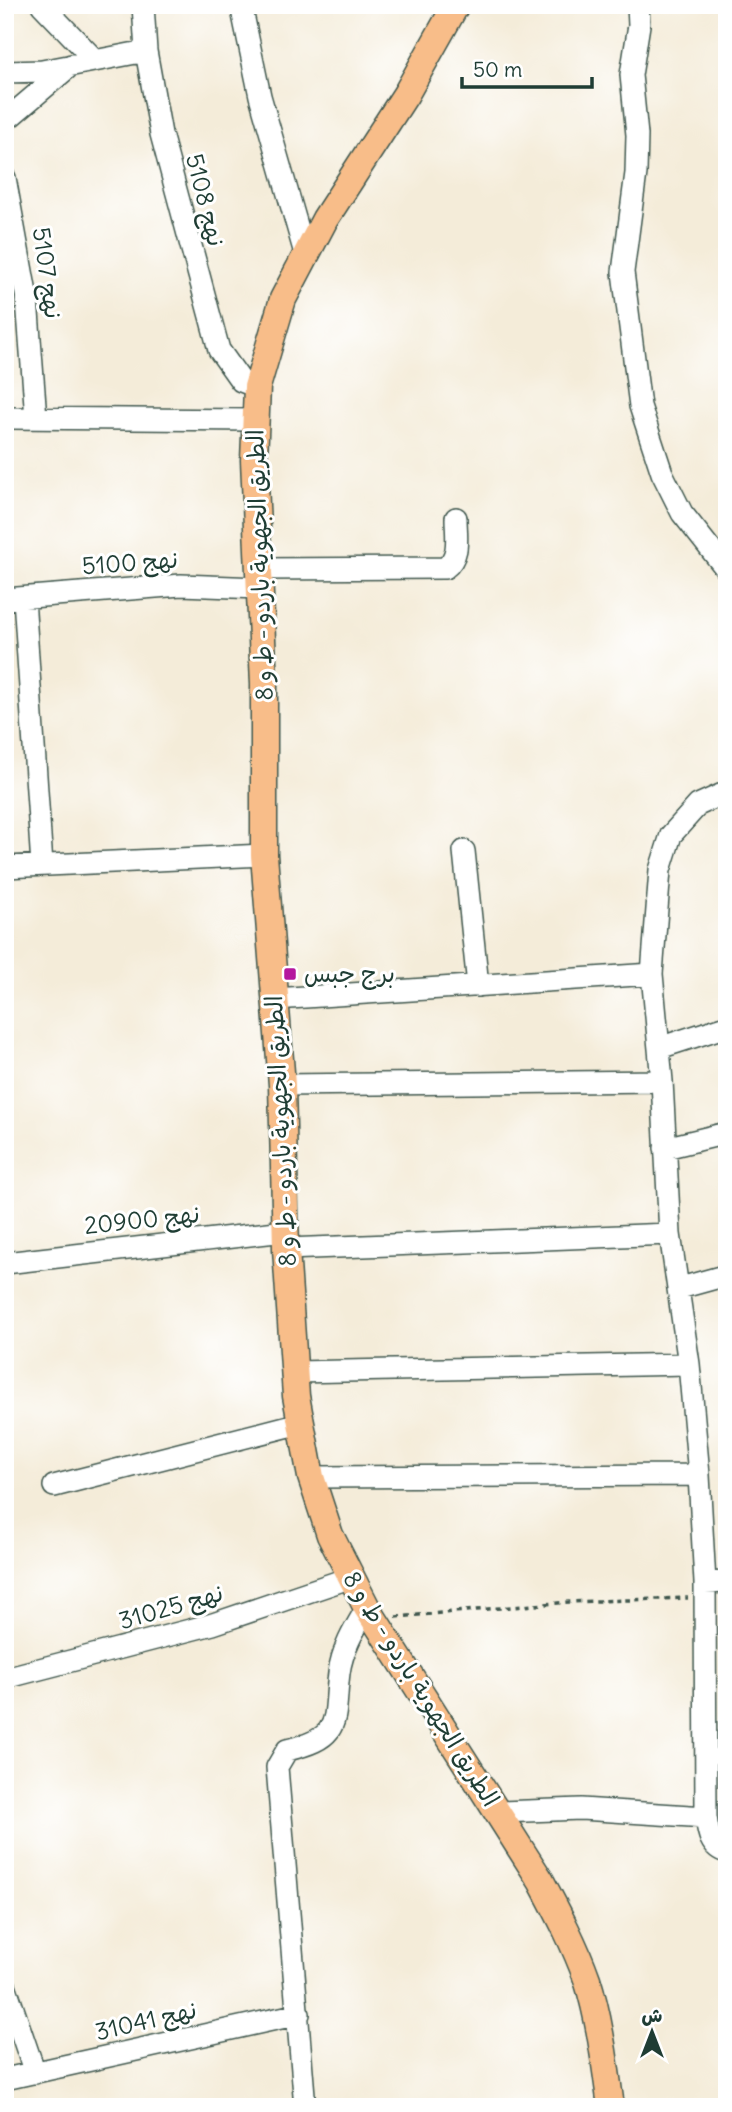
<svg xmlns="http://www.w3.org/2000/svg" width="732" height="2112" font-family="Delius,'Playpen Sans Arabic',sans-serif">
<rect width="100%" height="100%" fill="#fff"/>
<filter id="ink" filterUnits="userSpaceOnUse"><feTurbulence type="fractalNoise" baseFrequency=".0143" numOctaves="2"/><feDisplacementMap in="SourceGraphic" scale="14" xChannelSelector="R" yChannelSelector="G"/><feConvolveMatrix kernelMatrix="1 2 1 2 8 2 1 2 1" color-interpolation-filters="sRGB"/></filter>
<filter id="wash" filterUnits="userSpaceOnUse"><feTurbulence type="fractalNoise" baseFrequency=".00686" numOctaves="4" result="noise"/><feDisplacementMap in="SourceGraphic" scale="28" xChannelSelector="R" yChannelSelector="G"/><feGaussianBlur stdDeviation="1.57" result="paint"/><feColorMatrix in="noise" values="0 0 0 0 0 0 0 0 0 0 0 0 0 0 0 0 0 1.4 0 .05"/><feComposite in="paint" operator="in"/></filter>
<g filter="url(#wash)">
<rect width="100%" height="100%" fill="#f4ecd9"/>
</g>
<g filter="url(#ink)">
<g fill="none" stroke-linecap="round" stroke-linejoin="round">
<defs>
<path id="minor" d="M42 5 94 59
M143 5 146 51 161 134 219 350 241 381 257 387
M241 5 260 96 306 257
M638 5 639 25 631 75 637 135 636 173 623 272 640 406 662 473 682 513 727 570
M5 72 42 71 146 51
M5 121 71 65
M5 178 27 299 36 418
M5 418 255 420
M258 569 445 568C461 556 456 536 456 518
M24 598 42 865
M5 599 181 585 259 588
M727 792 698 805 671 835 660 870 652 974 662 1081 670 1234 689 1364 699 1475 705 1583 706 1817C708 1832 710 1848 727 1852
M464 851 478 986
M5 867 264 855
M275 999 652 974
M659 1048 727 1026
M282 1085 662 1081
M665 1148 727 1133
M286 1249 670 1234
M5 1263 285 1231
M680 1288 727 1275
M295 1372 689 1364
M311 1477 699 1475
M54 1486 301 1423
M705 1583 727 1582
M5 1678 213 1624 349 1578
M498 1812 581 1809 706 1817
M5 1985 35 2073
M5 2079 299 2014
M305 2107 277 1767 287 1750C344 1737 333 1721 339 1673 342 1649 355 1628 367 1608"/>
<path id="major" d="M456 5 406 94 325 219 283 299 257 387 254 460 264 684V855L282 1085 286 1249 296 1396 311 1477 330 1535 367 1608 541 1881C558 1913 575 1945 587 1979 600 2020 605 2064 611 2107"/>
</defs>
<use href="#minor" stroke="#3f574d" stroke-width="24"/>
<use href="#major" stroke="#3f574d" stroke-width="29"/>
<path stroke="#3f574d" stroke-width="3.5" stroke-dasharray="5 5" stroke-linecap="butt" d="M396 1617 569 1602 688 1598"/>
<use href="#minor" stroke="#fff" stroke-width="21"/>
<use href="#major" stroke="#f8bd89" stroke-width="26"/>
</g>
</g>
<rect fill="#b5179e" stroke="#fff" stroke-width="2.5" x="283" y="967" width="14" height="14" rx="3.5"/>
<g text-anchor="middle" stroke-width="6" stroke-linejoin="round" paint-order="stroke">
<g font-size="24" fill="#1f3d34" stroke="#fff">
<text transform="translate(205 200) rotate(76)" y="8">نهج 5108</text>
<text transform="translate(47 273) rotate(82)" y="8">نهج 5107</text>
<text transform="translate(130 563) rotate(-4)" y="8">نهج 5100</text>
<text transform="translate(260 565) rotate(-92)" y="8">الطريق الجهوية باردو - ط و 8</text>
<text transform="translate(281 1131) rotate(-93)" y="8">الطريق الجهوية باردو - ط و 8</text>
<text transform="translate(142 1220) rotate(-6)" y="8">نهج 20900</text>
<text transform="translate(171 1607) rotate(-16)" y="8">نهج 31025</text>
<text transform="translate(421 1689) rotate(58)" y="8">الطريق الجهوية باردو - ط و 8</text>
<text transform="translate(146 2021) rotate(-13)" y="8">نهج 31041</text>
</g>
<g font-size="24" fill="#1f3d34" stroke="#fff" text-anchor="start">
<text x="304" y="982">برج جبس</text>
</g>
</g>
<rect width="732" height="2112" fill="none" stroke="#fff" stroke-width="28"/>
<g transform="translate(652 2032)" stroke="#ffffff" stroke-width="5" paint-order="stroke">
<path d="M0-5L12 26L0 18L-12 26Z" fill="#1f3d34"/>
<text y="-10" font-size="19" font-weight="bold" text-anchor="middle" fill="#1f3d34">ش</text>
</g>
<path d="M462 77v10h130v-10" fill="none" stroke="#1f3d34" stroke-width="3.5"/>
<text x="473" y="77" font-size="21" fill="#1f3d34" stroke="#ffffff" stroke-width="5" paint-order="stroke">50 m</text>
</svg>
